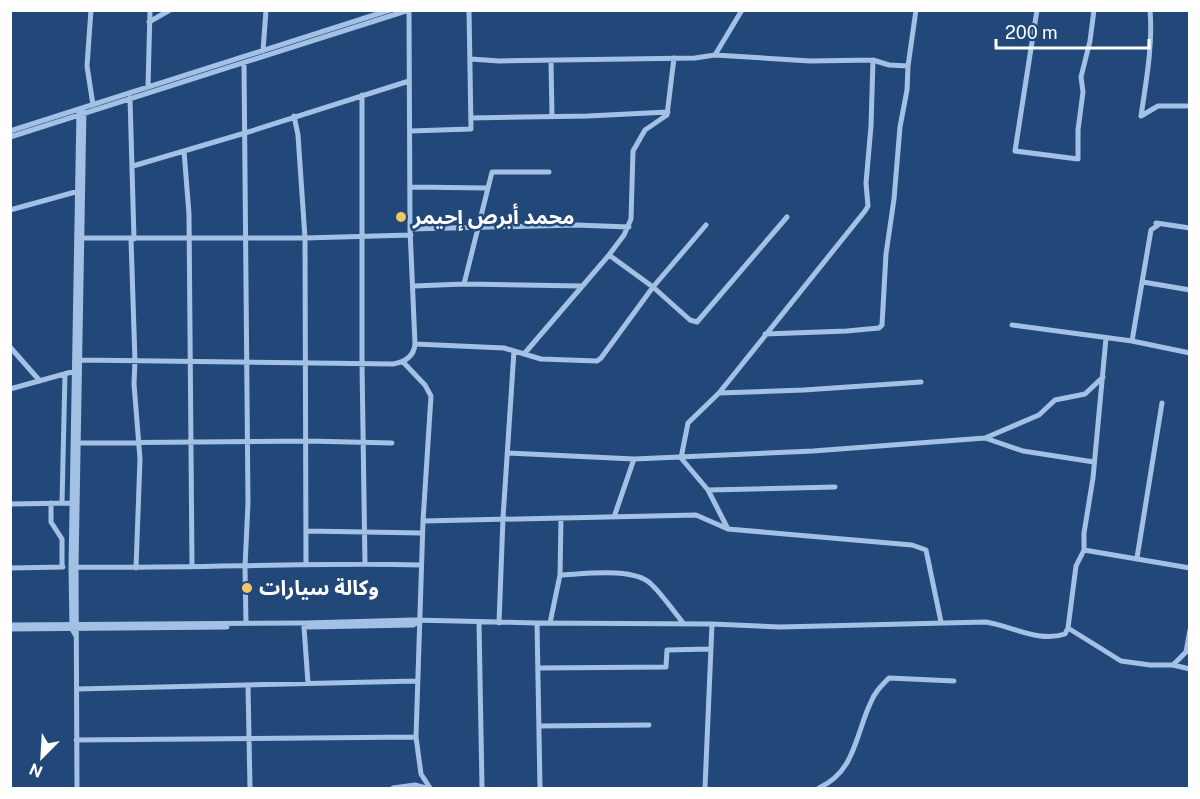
<svg xmlns="http://www.w3.org/2000/svg" width="1200" height="799" font-family="'Public Sans','Noto Sans Arabic',sans-serif">
<rect width="100%" height="100%" fill="#224879"/>
<g fill="none" stroke-linecap="round" stroke-linejoin="round">
<path stroke="#a3c1e4" stroke-width="5" d="M91 10 87 66 93 105
M409 10 410 229 415 344 504 348 541 359 597 361 601 358 653 287 706 225
M1037 10 1015 151 1078 159V130L1083 92 1081 77 1090 41 1094 10
M149 22 170 10
M263 51 266 10
M715 55 742 10
M471 59 499 61 695 58 715 55 810 61 873 60
M551 61 552 117
M244 63 248 503 245 567 246 623
M148 87 150 10
M362 95V364L365 564
M130 98 134 239
M294 116 298 135 305 238 306 565
M1141 116C1146 82 1153 45 1150 10
M1141 116 1158 106H1190
M471 118 588 116 668 112
M10 131 390 10
M410 131 471 129 469 10
M10 137 409 10
M184 151 189 214 192 567
M133 166 245 133 409 81
M411 187 487 188
M10 210 79 191
M410 229 576 225 629 227
M80 238H305L411 235
M131 239 135 361 134 384 140 459 136 568
M609 255 653 287 690 320 697 322 787 217
M1143 282 1190 290
M464 284 492 172H549
M414 286 464 284 581 286
M1012 325 1132 341 1190 353
M765 334 847 331 879 328 882 325 886 254 894 199 900 127 907 90 908 66
M1132 341 1151 230 1158 225 1156 223 1190 228
M10 347 40 381
M524 354 609 255 624 235 631 219 633 151 645 130 667 115 674 58
M80 360 393 364C405 362 414 357 415 344
M403 362 425 385 431 396 423 521 416 737 421 774 430 788
M10 389 75 371
M719 393 804 390 921 382
M985 438 1039 415 1055 400 1085 394 1103 377
M78 443 307 441 392 443
M507 453 634 459
M708 490 835 487
M51 503V522L62 539V567
M62 503 65 374
M10 504 73 503
M614 517 634 459 813 451 985 438 1023 451 1094 462
M423 521 696 515 728 529 912 545 926 550 941 622
M728 529 708 490 681 458 688 423 719 393 865 211 868 206 866 183 871 126 873 60 889 65 908 66 916 10
M307 531 422 533
M1084 550 1190 568
M1137 558 1162 403
M76 567C191 569 306 562 421 565
M10 568 63 567
M560 575C584 574 634 567 651 584 663 595 673 611 684 624
M479 622 482 788
M499 623 503 518 514 351
M537 623 540 788
M550 623 560 575 561 518
M10 625 306 623 413 620 537 623 712 624 780 627 986 622C1012 626 1039 643 1065 634L1068 628 1076 566 1084 550V533L1093 478 1106 338
M304 627 308 683
M308 627 413 625 420 621
M1068 628 1121 661 1150 665H1173L1190 669
M10 629 227 627
M76 636 72 629 71 567 79 110
M1173 665 1186 652 1190 630
M538 668 666 667 667 650 710 649
M248 685 250 788
M77 689 416 681
M539 726 649 725
M76 740 416 737
M77 788 76 567 84 108
M393 788 415 785 426 788
M705 788 712 624
M819 788C855 771 855 737 870 704 874 693 881 686 889 678L954 681"/>
</g>
<g fill="#f0c766" stroke="#224879" stroke-width="2">
<circle cx="401" cy="217" r="6"/>
<circle cx="247" cy="588" r="6"/>
</g>
<g text-anchor="middle" stroke-width="5" stroke-linejoin="round" paint-order="stroke">
<g font-size="21" font-weight="bold" fill="#fff" stroke="#224879" text-anchor="start">
<text x="413" y="224">محمد أبرص إحيمر</text>
<text x="259" y="595">وكالة سيارات</text>
</g>
</g>
<rect width="1200" height="799" fill="none" stroke="#ffffff" stroke-width="24"/>
<g transform="translate(42 757) rotate(204)" stroke="#224879" stroke-width="4.5" paint-order="stroke">
<path d="M0-4.5L10 22L0 15L-10 22Z" fill="#ffffff"/>
<text y="-9" font-size="16" font-weight="bold" text-anchor="middle" fill="#ffffff">N</text>
</g>
<path d="M996 39v9h153v-9" fill="none" stroke="#ffffff" stroke-width="3"/>
<text x="1005" y="39" font-size="18" fill="#ffffff" stroke="#224879" stroke-width="4.5" paint-order="stroke">200 m</text>
</svg>
